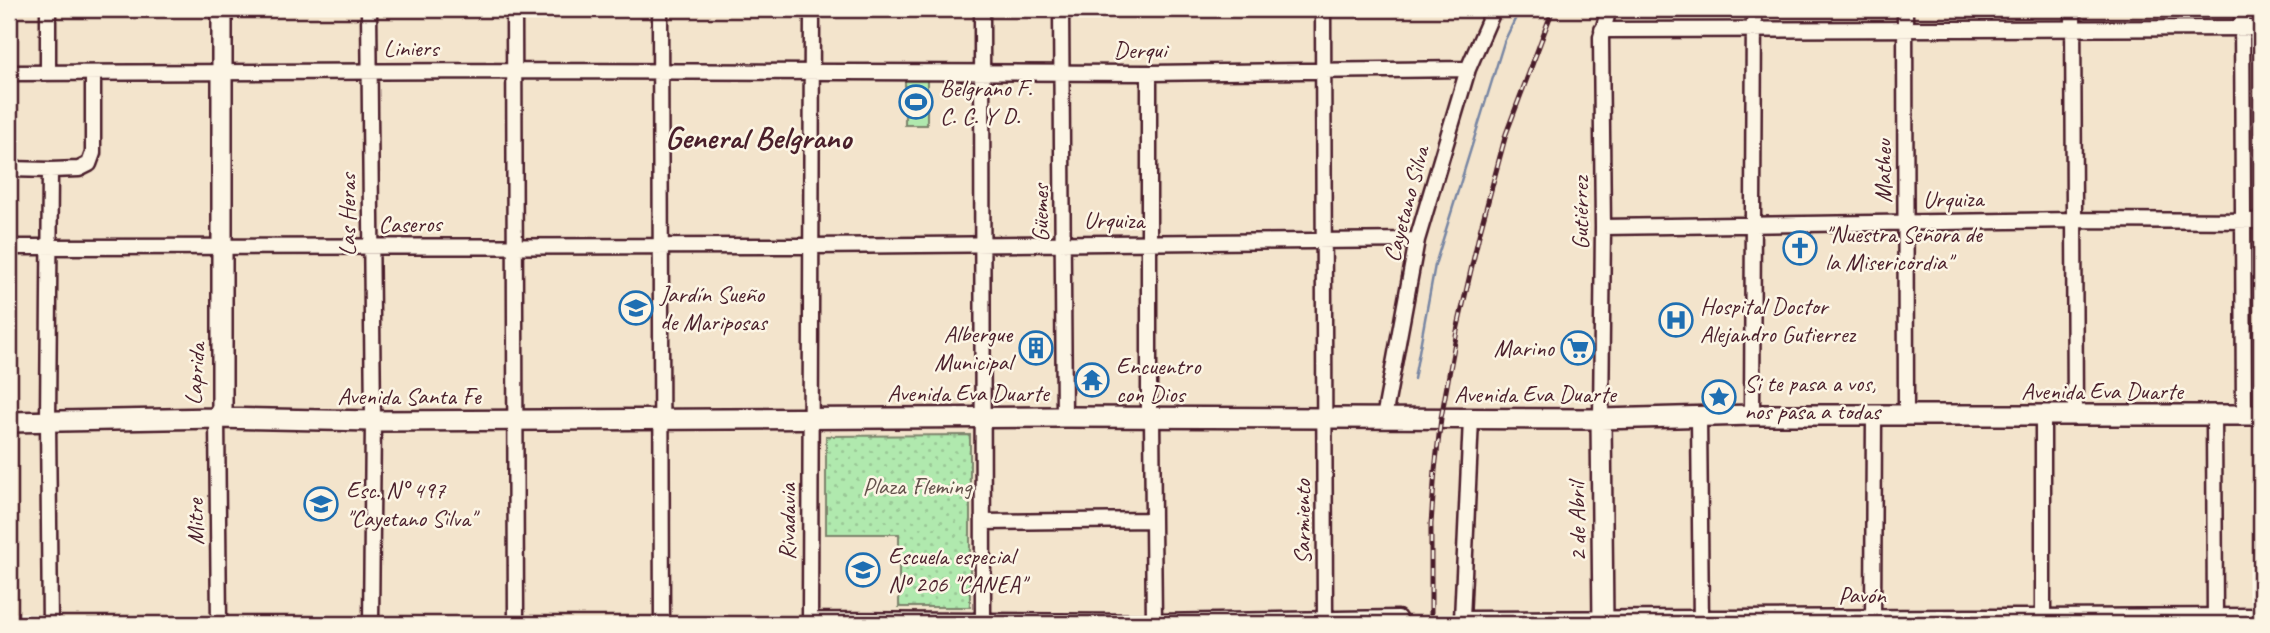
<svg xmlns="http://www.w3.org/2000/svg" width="2270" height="633" font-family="Caveat,sans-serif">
<defs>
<pattern id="park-dots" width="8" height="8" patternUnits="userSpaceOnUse" patternTransform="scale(1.75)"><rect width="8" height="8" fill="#b0e9ae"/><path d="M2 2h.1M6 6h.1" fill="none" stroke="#99c796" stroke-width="1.8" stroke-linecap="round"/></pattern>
</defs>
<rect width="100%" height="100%" fill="#f3e4cc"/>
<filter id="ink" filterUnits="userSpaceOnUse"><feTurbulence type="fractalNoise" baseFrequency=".0143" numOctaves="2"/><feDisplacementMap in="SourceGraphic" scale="14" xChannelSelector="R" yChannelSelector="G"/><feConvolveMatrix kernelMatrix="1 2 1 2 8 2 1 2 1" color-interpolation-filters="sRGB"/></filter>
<g filter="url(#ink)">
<path fill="url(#park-dots)" stroke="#7d846c" stroke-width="2" d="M970 435V607H899V534H826V436Z"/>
<path fill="#b0e9ae" stroke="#7d846c" stroke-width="2" d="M905 78H927V125H905Z"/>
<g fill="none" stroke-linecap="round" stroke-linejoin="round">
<path stroke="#7886a3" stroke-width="2.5" d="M1414 379 1435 265 1504 42 1520 9"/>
<defs>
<path id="minor" d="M369 9 373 421 371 624
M514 9 516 624
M660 9 662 624
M982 9 983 624
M1061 9 1064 417
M1323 9 1325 624
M1905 9 1906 417
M2073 9 2075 416
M2242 9 2244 415
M1602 30 2261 28
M9 73 514 71 1149 73 1468 69
M48 73V9
M9 169 50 170
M1603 227 2075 220 2261 221
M9 247 812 246 1417 240
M1752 415 1754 9
M2214 415 2215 623
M2043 416V624
M1699 417 1701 624
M217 418 219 624
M1149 418V73
M1152 418 1154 624
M1384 418 1417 240 1468 69 1494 9
M1471 419 1462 619 2261 616
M1601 419 1603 227 1601 37 1609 9
M983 522 1153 520
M810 620 1154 622 1398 618
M50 624 48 422 50 170 79 169 89 164 93 153V73
M810 624 812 9
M1873 624 1874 416"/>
<path id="major" d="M217 418 222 408V9
M1601 419 1603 624
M9 422 217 418 373 421 1064 417 1601 419 1752 415H2261"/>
</defs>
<use href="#minor" stroke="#4a1f2b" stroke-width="19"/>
<use href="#major" stroke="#4a1f2b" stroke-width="24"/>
<use href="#minor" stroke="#fcf5e5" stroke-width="14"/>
<use href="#major" stroke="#fcf5e5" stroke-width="19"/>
<defs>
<path id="rail" d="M1431 624V524L1435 470 1441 418 1457 331 1479 235 1506 134 1553 9"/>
</defs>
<use href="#rail" stroke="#4a1f2b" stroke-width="5"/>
<use href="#rail" stroke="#fcf5e5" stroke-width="2.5" stroke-dasharray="8" stroke-linecap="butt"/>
</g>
</g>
<defs>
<symbol id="stadium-ring" viewBox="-11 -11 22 22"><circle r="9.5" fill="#fcf5e5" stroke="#1f6fb2" stroke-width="1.5"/><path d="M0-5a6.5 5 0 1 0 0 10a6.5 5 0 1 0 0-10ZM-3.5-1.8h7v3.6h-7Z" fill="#1f6fb2"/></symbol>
<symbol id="church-ring" viewBox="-11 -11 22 22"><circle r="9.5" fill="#fcf5e5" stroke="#1f6fb2" stroke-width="1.5"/><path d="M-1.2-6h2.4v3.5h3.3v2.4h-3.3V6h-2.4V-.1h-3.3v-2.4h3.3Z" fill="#1f6fb2"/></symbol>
<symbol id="school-ring" viewBox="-11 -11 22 22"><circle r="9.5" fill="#fcf5e5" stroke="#1f6fb2" stroke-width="1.5"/><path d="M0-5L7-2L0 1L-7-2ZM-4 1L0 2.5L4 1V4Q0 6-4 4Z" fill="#1f6fb2"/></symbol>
<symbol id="hospital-ring" viewBox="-11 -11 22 22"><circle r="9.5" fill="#fcf5e5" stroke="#1f6fb2" stroke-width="1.5"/><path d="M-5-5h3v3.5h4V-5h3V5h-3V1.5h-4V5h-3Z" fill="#1f6fb2"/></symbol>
<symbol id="building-ring" viewBox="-11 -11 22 22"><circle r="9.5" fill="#fcf5e5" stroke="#1f6fb2" stroke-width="1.5"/><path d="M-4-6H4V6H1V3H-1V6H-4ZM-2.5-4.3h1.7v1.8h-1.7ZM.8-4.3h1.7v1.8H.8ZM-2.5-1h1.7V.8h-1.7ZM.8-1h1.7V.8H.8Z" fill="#1f6fb2"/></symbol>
<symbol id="supermarket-ring" viewBox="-11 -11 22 22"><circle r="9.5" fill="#fcf5e5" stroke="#1f6fb2" stroke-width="1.5"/><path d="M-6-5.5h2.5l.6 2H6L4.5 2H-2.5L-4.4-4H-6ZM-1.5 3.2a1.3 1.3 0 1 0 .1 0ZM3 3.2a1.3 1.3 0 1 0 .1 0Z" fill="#1f6fb2"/></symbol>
<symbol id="temple-ring" viewBox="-11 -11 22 22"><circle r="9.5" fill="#fcf5e5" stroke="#1f6fb2" stroke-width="1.5"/><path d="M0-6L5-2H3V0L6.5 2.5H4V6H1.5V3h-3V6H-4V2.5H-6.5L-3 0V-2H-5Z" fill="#1f6fb2"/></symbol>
<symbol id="sight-ring" viewBox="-11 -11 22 22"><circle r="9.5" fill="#fcf5e5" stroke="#1f6fb2" stroke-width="1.5"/><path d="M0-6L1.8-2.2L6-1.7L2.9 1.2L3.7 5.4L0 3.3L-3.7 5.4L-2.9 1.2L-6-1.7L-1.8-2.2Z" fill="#1f6fb2"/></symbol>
</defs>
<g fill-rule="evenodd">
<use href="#stadium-ring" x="897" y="83" width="38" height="38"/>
<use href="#church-ring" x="1781" y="229" width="38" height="38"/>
<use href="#school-ring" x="617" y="289" width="38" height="38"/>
<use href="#hospital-ring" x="1657" y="301" width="38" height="38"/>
<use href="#building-ring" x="1017" y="329" width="38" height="38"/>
<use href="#supermarket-ring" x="1559" y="329" width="38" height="38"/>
<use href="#temple-ring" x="1073" y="361" width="38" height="38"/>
<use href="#sight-ring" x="1700" y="378" width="38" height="38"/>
<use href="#school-ring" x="302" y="485" width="38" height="38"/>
<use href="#school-ring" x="844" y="551" width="38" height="38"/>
</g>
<g text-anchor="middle" stroke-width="5" stroke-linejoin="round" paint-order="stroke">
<g font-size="24" fill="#4a1f2b" stroke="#fcf5e5">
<text x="411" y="56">Liniers</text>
<text x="1140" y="58">Derqui</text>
<text transform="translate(1883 171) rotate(-90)" y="8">Matheu</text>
<text transform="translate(1953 199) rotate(-1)" y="8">Urquiza</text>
<text transform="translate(1406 204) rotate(-75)" y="8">Cayetano Silva</text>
<text transform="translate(1040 213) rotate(-90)" y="8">Güemes</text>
<text transform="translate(1580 213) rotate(-90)" y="8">Gutiérrez</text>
<text transform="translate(347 215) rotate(-90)" y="8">Las Heras</text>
<text x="1114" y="228">Urquiza</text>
<text transform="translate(410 224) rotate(-1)" y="8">Caseros</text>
<text transform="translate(195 374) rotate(-86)" y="8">Laprida</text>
<text x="2102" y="399">Avenida Eva Duarte</text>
<text x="968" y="401">Avenida Eva Duarte</text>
<text x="1535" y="402">Avenida Eva Duarte</text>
<text x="409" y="404">Avenida Santa Fe</text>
<text transform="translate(195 522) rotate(-91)" y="8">Mitre</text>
<text transform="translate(787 522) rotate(-90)" y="8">Rivadavia</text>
<text transform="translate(1302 522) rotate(-90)" y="8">Sarmiento</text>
<text transform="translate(1577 522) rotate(-91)" y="8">2 de Abril</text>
<text x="1862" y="603">Pavón</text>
</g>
<g font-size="24" fill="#4a1f2b" stroke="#fcf5e5" text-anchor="start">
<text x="940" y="96">Belgrano F.<tspan x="940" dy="28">C. C. Y D.</tspan></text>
<text x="1825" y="242">"Nuestra Señora de<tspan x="1825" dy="28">la Misericordia"</tspan></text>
<text x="660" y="302">Jardín Sueño<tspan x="660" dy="28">de Mariposas</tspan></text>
<text x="1700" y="314">Hospital Doctor<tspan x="1700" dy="28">Alejandro Gutierrez</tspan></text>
<text x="1012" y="342" text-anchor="end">Albergue<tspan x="1012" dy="28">Municipal</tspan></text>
<text x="1554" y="356" text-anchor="end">Marino</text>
<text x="1116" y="374">Encuentro<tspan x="1116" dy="28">con Dios</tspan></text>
<text x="1744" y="391">Si te pasa a vos,<tspan x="1744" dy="28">nos pasa a todas</tspan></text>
<text x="346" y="498">Esc. N° 497<tspan x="346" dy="28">"Cayetano Silva"</tspan></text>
<text x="888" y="564">Escuela especial<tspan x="888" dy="28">Nº 206 "CANEA"</tspan></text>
</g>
<g font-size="24" fill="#64524c" stroke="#fcf5e5">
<text x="917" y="494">Plaza Fleming</text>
</g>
<g font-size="32" font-weight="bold" fill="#4a1f2b" stroke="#fcf5e5">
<text x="758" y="148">General Belgrano</text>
</g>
</g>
<rect width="2270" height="633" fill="none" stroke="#fcf5e5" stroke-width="35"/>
<rect x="18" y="18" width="2235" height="598" fill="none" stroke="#4a1f2b" stroke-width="2.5" filter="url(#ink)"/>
</svg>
